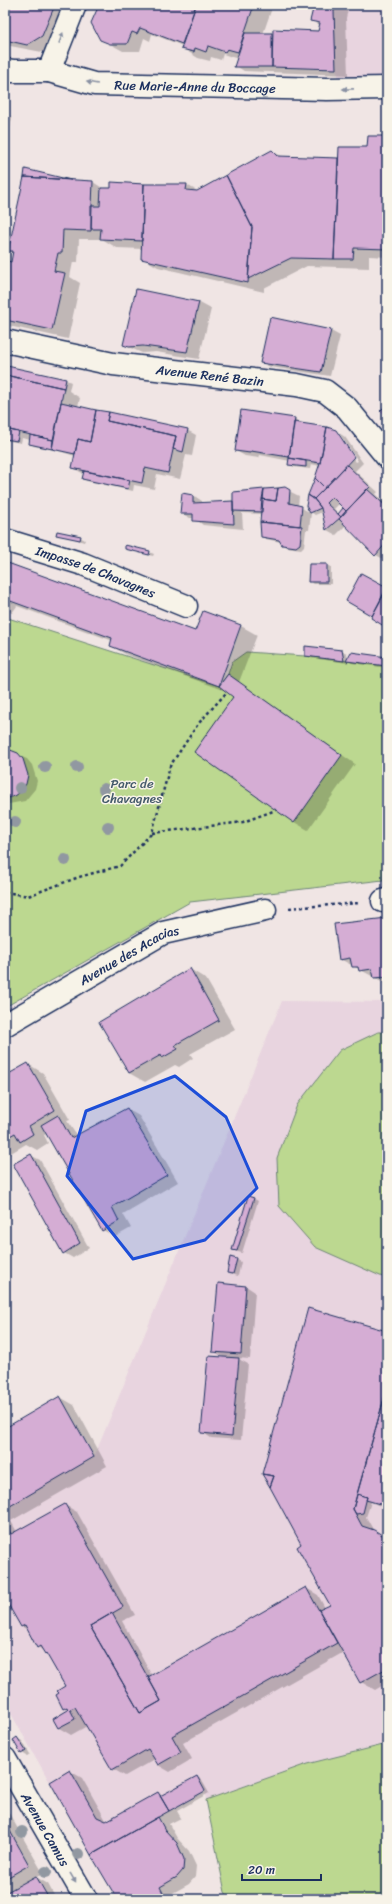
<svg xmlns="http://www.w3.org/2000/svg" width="392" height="1904" font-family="Sriracha,sans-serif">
<rect width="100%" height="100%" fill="#f0e5e4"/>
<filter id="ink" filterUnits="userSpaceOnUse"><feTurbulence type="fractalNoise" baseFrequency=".025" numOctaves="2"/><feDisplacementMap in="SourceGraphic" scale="8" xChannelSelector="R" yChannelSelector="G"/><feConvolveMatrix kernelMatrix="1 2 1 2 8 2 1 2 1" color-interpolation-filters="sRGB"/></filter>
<g filter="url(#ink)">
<path fill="#e8d4df" d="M335 5H387V89H343L336 69 334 11Z
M282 1001 387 1002V1744L307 1764 206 1800 205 1791 91 1855 5 1703V1509L94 1457Z"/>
<path fill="#bcd890" stroke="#6c8477" d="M5 617 219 686 228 674 232 662 246 652 305 656 387 666V848L383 880 190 902 5 1007Z
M378 1032H387V1279L315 1247 279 1206 277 1158 297 1105 340 1050Z
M387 1744V1899H230L225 1892 206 1800 307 1764Z"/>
<path fill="#0003" fill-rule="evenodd" d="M5 5H72L56 44 42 52 5 45Z
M100 5H273L263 34 274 36 319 32 320 25 311 20 315 5H349L346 18 348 75 244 71 236 66 238 59 223 54 221 60 211 57 210 61 198 58 182 48 183 46 152 34 150 41 144 38 140 51H123L101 39Z
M5 114 12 117 8 139 5 138Z
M387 137V257L369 256V268L307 266 264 288V292L158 267 142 258 143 249 117 248 102 239H79L78 262H73L70 277 80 283 68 339 9 326 5 324V265L11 263 13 253 9 251 65 179 93 182 104 189H112V183L187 185 197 191 272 151 283 157 339 159 368 148Z
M198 302 211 309 199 359 156 352 142 353 124 345Z
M331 331 340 336 330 376 270 367 261 362Z
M8 368 66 380 71 382 69 391 80 398 78 406 187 430 196 435 192 456 186 455 180 479 157 474 154 489 134 485 133 491 87 481 83 479 84 474 73 468 75 456 56 450 34 446 30 443V440L22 438 21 443 5 440V370L7 371Z
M295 419 304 424 335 432 356 462 358 461 339 433 345 437 363 463 355 471 378 492 376 494 387 505V558L385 560 376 555 346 525 336 535 327 530 322 512 315 515 311 512 320 466 311 464 310 469 294 467 289 464 290 461 260 455 259 458 245 456 236 451ZM340 503 345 508 339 514 334 509Z
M289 491 299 496 298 506 311 513 309 530H306L304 546 301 549 287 547 281 542 266 539 262 537V514L242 513 243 529 203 525 194 518H190L181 513 193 495 202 501V503L233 502Z
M58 534 80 537 85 540 84 542Z
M126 549 149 552 154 554 153 556Z
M5 563 195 633 203 612 241 626 257 635 239 682 355 764 308 830 294 822 234 696 229 692 127 655 111 646 113 641 17 606 12 613 5 610Z
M326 565 331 567V584H314L309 581Z
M362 575 387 589V626L373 616 347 600Z
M342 651 347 653 348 660 387 658V668L352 663 348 661V663L311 658 306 655Z
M5 750 27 759 32 765 37 781 35 789 25 801 9 804 5 802Z
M387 919V984L340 959Z
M190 969 206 979 235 1029 190 1054 193 1058 179 1067 175 1065 145 1082 129 1073Z
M28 1064 43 1073 70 1120 67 1121 77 1136 127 1109 139 1116 178 1182 123 1214 131 1228 115 1237 103 1230 47 1134 44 1135 48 1143 37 1150 26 1144 6 1156 9 1162 5 1163V1077Z
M30 1155 40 1160 89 1248 73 1258 64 1253Z
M253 1198 258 1201 242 1253 238 1252 233 1250Z
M236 1259 241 1262 238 1276 228 1273Z
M246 1286 255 1292 250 1359 237 1358 248 1364 241 1440 211 1438 202 1432 225 1358 213 1351Z
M387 1332V1509L371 1502 366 1517 374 1531 387 1538V1683L375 1690 361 1682 344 1652 183 1743 192 1759 170 1772 158 1765 155 1759 125 1776 113 1769 87 1726 71 1735 59 1728 54 1719 69 1711 64 1708 66 1686 48 1654 38 1647 29 1631 21 1626 5 1597V1429L60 1397 74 1405 107 1466 11 1521 17 1532 65 1505 77 1512 135 1615 122 1621 152 1676 306 1588 318 1595 325 1608 331 1605 302 1544Z
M17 1738 22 1741 30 1754 27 1756 22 1753Z
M70 1771 82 1778 107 1822 158 1793 163 1796 197 1777 201 1779 209 1793 177 1811 181 1818 169 1824 177 1838 189 1851 196 1866 195 1877 189 1884 171 1894 174 1899H118Z
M5 1806 43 1873 36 1877 48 1884 56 1899H5Z"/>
<path fill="#d5add4" stroke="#1b2f5e" d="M5 5H55L42 36 27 45 5 40Z
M99 5H196L182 44 140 28 137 34 132 32 127 44H110L100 40 91 23Z
M196 5H254L238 52 227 49 225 52 208 46 206 52 195 48 194 52 181 49Z
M314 5H335L334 11 336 69 272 67 273 29 318 31 320 23 310 21Z
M245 33H272V67H234Z
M368 136H387V249L354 248 353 259H334L339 147H367Z
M272 150 278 156 338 158 334 259 291 258 248 279 252 227 226 175Z
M25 169 71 180 24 177Z
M226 175 252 227 248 283 141 259 144 184H187L186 190 197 191Z
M24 177 93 181 91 231 63 230 62 253H58L54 271 65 273 52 330 5 320V260L11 262 13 251H8Z
M111 182 144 184 142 241 100 239 101 229H91V206H100L101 188H111Z
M136 289 199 302 187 352 143 346 129 347 123 345Z
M270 317 331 330 321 372 260 363Z
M7 366 66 379 64 388 5 375Z
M5 375 64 388 53 440 5 429Z
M61 402 96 410 90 442 78 439 75 454 52 449Z
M387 404V418L380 411Z
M96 410 109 412 107 421 176 436 168 473 145 468 142 483 72 468 78 439 90 442Z
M241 410 295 418 289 457 251 451 250 453 235 451Z
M109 412 188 429 183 452 173 449 176 436 107 421Z
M294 422 327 427 320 463 289 458Z
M327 427 336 430 354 457 325 488 315 478 320 463Z
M5 429 19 432 17 441 5 439Z
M30 435 53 440 52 449 29 444Z
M289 458 306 461V467L288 465Z
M347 465 370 487 346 511 332 497 326 503 341 517 326 530 321 508 314 499Z
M84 471 130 480 128 489 82 479Z
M315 478 325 488 314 499 308 495Z
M285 487 290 490 289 503 302 506 300 526 260 522 262 499 276 501 278 488Z
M278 488 276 501 262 499 264 489Z
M264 489 262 512 233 511V492Z
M367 489 387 507V542L375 556 339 519Z
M182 493 193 495V503L233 501 234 524 193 521V514H180Z
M308 495 314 499 321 508 310 513 306 506Z
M343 508 346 511 341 517 338 514Z
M260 522 302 526 300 544 296 547 282 545 279 540 261 537Z
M57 531 81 536 80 540 56 535Z
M125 545 150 551 149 555 125 549Z
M5 562 195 631 203 611 241 625 219 686 110 646 112 638 5 599Z
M309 564H327V582H308Z
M361 573 387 587 372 616 346 601Z
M387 589V628L371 618Z
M305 646 342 650 344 661 305 656Z
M351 652 387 657V666L346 661Z
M228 674 342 755 294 823 194 752 233 697 219 686Z
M5 748 18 753 23 759 28 775 26 784 22 791 15 796 5 799Z
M387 918V977L374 978 372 969 359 971 358 967H352L350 958 339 960 334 924Z
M190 968 219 1020 175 1045 178 1049 162 1058 161 1055 129 1073 99 1022Z
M28 1063 55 1110 29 1126 33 1134 20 1142 15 1133 5 1139V1076Z
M127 1108 167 1175 112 1207 119 1221 102 1231 41 1125 58 1115 71 1138Z
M31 1154 80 1243 63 1254 13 1164Z
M248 1196 254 1198 237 1251 232 1250Z
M230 1257 237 1259 233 1274 227 1273Z
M218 1283 246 1286 241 1354 212 1352Z
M308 1308 387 1331V1388L353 1509 362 1526 374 1530 387 1538V1668L360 1683 319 1610 330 1605 297 1547 301 1544 270 1487 274 1476 262 1474Z
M208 1356 239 1358 232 1436 201 1433Z
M387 1388V1506L366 1500 367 1497 357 1494Z
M60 1396 94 1457 5 1509V1428Z
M262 1474 274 1476 270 1487Z
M357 1494 367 1497 363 1513 356 1514 353 1509Z
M65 1504 123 1607 90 1626 140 1713 161 1701 148 1677 306 1587 337 1643 172 1736 181 1752 158 1765 148 1749 112 1770 75 1707 70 1709 75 1719 58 1728 53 1719 68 1710 67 1707 63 1709 56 1695 59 1693 57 1691 65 1686 46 1653 45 1654 40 1646 37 1648 25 1625 21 1627 5 1599V1523L11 1534Z
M112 1613 161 1701 140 1713 90 1626Z
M17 1737 26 1751 21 1754 13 1740Z
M70 1770 97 1817 106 1821 158 1792 169 1811 91 1855 50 1782Z
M197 1776 205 1791 169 1811 160 1796Z
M158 1817 165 1830 177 1843 184 1859 183 1870 177 1877 160 1887 166 1899H117L91 1855Z
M5 1822 29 1865 5 1879Z
M36 1876 49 1899H5V1893Z"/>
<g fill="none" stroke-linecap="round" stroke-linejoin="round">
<defs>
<g id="street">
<path id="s1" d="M5 70 13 71H49L94 84 327 89 387 88"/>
<path d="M49 71 75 5"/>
<path id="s2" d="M5 341 113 364 297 385 325 391 347 408 387 457"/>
<path id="s3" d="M5 540 83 564 186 606"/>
<path d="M383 901 387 900"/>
<path id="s4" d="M5 1025 163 933 265 910"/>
<path id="s5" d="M5 1759 86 1899"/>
</g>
</defs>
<use href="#street" stroke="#1b2f5e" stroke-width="25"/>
<path stroke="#1b2f5e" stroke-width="2.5" stroke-dasharray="3 3" stroke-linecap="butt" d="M152 833 243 822 276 810
M5 892 28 896 79 877 120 866 152 833 170 766 198 724 227 692
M289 908 360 903"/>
<use href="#street" stroke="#f7f3e8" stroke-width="22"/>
</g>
<g fill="#9198a1">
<circle cx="45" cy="767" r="6"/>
<circle cx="77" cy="767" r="6"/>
<circle cx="20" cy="788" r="6"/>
<circle cx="104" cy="789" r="6"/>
<circle cx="15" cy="822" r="6"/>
<circle cx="108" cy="827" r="6"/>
<circle cx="65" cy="860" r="6"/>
<circle cx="22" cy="1832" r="6"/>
<circle cx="78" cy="1854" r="6"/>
<circle cx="46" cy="1872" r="6"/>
</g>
<defs><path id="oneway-solid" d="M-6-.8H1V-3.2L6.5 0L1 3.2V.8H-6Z"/></defs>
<g fill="#8991a3">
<use href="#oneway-solid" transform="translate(61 38) rotate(-70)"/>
<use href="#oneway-solid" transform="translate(92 83) rotate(-170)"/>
<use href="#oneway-solid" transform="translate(348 89) rotate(179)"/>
<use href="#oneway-solid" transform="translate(73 1878) rotate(60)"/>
</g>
</g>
<path fill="#1d4ed8" fill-opacity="0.2" stroke="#1d4ed8" stroke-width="3" stroke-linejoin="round" d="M175 1076 226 1117 257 1188 205 1240 133 1259 67 1176 86 1111Z"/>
<g text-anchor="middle" stroke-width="3" stroke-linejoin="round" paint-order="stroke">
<g font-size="13" fill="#1b2f5e" stroke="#f7f3e8">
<text dy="5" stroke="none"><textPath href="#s1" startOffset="192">Rue Marie-Anne du Boccage</textPath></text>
<text dy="5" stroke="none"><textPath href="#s2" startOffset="208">Avenue René Bazin</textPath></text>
<text dy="5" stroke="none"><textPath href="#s3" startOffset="96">Impasse de Chavagnes</textPath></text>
<text dy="5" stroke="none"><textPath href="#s4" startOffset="143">Avenue des Acacias</textPath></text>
<text dy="5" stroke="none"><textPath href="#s5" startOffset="81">Avenue Camus</textPath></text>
</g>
<g font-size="13" fill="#43596a" stroke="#f7f3e8">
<text x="132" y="788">Parc de<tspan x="132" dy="15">Chavagnes</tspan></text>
</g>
</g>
<rect width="392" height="1904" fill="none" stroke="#f7f3e8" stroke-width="20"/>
<rect x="10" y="10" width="372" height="1884" fill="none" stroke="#1b2f5e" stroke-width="1.5" filter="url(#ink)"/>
<path d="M242 1874v6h79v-6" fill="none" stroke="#1b2f5e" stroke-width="2"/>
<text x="248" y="1874" font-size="12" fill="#1b2f5e" stroke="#f7f3e8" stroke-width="3" paint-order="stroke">20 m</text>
</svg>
